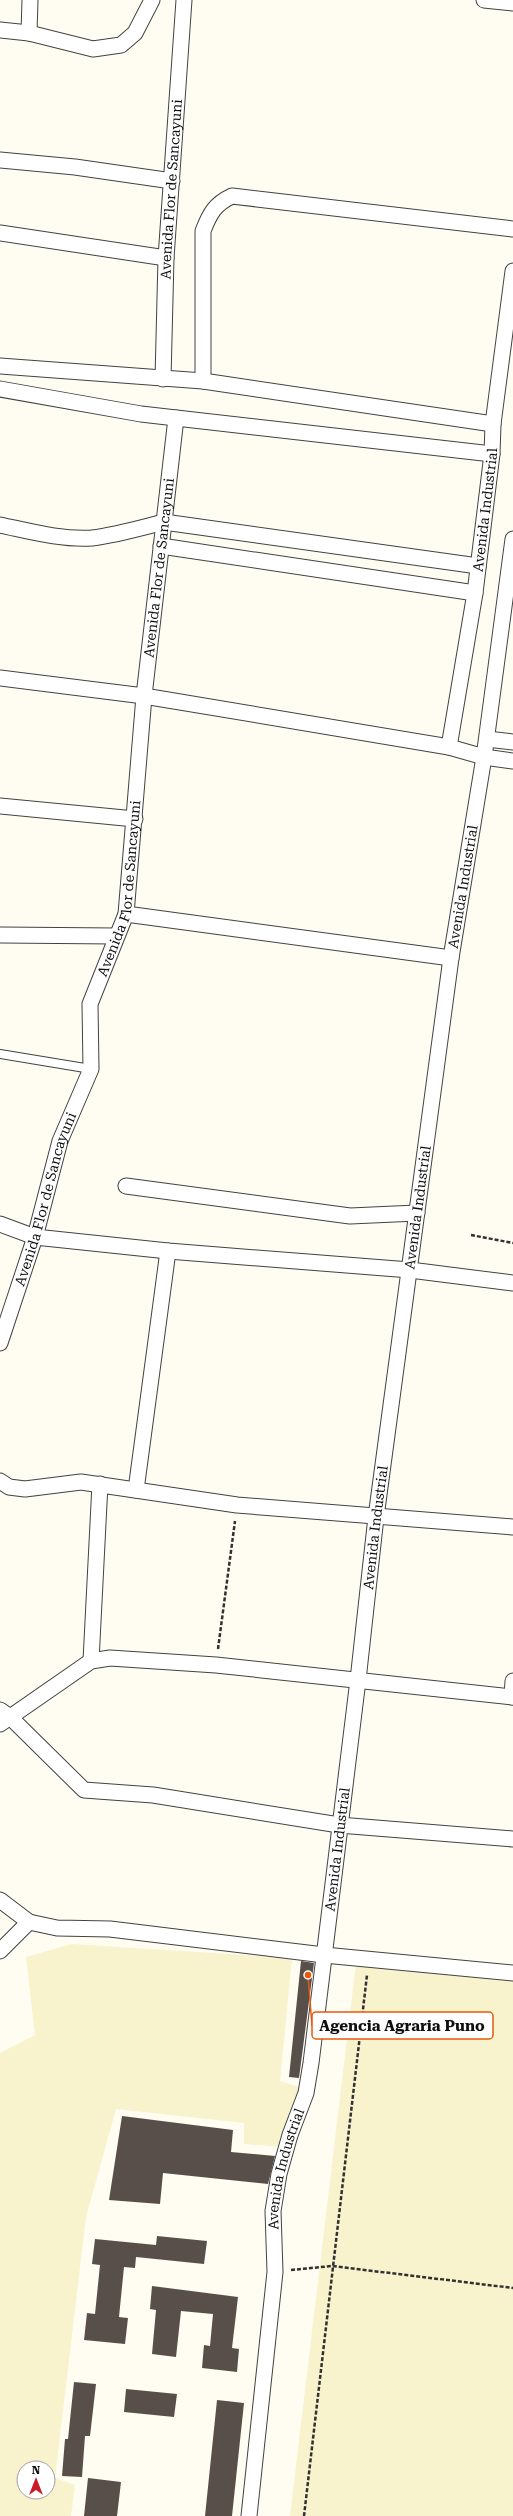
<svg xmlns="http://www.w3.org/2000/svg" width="513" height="2516" font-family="'Roboto Serif',serif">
<rect width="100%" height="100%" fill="#fffcf1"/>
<path fill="#f8f3cd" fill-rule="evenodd" d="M72 1944 292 1958 280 2081 302 2088 282 2147 244 2144V2123L116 2109 86 2217 55 2478 75 2485 71 2516H0V2053L35 2035 26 1957ZM24 2468H48V2492H24Z
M357 1955 513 1973V2516H290Z"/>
<path fill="#594f4a" d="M301 1961 314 1963 299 2078 289 2077Z
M122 2116 233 2130 231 2152 275 2156 268 2184 163 2173 160 2204 109 2200Z
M157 2236 207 2241 204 2264 136 2257 135 2268 124 2267 119 2317 128 2318 125 2344 84 2340 87 2313 95 2314 100 2265 92 2264 95 2239 156 2245Z
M152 2286 238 2297 232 2348 239 2349 237 2372 202 2368 204 2345 210 2346 213 2314 181 2311 176 2357 152 2354 156 2310 150 2309Z
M74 2382 96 2384 90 2436H85L82 2477 62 2476 65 2439H68Z
M126 2389 177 2394 174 2417 124 2412Z
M217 2400 244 2403 232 2516H205Z
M88 2478 121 2482 117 2516H84Z"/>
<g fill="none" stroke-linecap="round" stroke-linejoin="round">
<defs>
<path id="lane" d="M0 1054 91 1069"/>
<g id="street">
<path d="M484 0 513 3"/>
<path d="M0 30 29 33 93 49 121 45 135 33 152 0"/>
<path d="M29 33 30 0"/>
<path d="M0 160 75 167 172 181"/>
<path d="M0 233 166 258"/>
<path d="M0 366 203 381 493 424"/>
<path id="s1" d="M163 379 166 258 184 0"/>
<path d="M203 381V231C210 213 215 204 232 196L513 229"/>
<path d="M0 389 141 414 492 454"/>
<path d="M0 525C29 531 61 540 92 538 116 535 140 528 164 522L478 566"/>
<path d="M161 546 475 593"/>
<path d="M0 678 144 696 449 747 484 757 513 761"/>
<path d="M487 739 513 742"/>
<path id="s2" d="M449 747 475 593 492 454 493 424 513 271"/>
<path d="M0 806 135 819"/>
<path d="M126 914 451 958"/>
<path d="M0 935 116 936"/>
<path d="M126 1186 350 1216 417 1213"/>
<path d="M0 1224 35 1237 168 1251 410 1270 513 1283"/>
<path id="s3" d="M0 1343 35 1237 60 1141 91 1069 90 1004 126 914 144 696 176 418"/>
<path d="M0 1481 9 1487 25 1489 81 1482 237 1505 513 1527"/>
<path d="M136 1490 168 1251"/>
<path d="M91 1661 100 1484"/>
<path d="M512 1697 513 1681"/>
<path d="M0 1710 10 1717 84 1790 153 1795 339 1825 513 1839"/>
<path d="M0 1724 91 1661 110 1658 216 1665 513 1697"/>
<path d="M0 1900 29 1922 57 1928 110 1929 324 1955 513 1973"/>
<path d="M0 1951 29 1922"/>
<path id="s4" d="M249 2516 275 2272 273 2211 279 2174 290 2135 306 2093 311 2063 358 1680 376 1517 451 958 484 757 513 539"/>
</g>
</defs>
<use href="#lane" stroke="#424242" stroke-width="10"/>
<use href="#street" stroke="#424242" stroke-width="17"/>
<path stroke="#313131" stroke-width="2.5" stroke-dasharray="4 2" stroke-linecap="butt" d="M471 1235 513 1243
M218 1649 235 1521
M291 2270 332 2266 513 2288
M304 2516 367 1975"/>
<use href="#lane" stroke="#fff" stroke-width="8"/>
<use href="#street" stroke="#fff" stroke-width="15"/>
</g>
<g text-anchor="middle" stroke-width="4" stroke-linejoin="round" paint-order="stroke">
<g font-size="14" fill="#0f0f0f" stroke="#fff">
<text dy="5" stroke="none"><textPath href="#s1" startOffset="190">Avenida Flor de Sancayuni</textPath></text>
<text dy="5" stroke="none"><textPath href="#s2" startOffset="240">Avenida Industrial</textPath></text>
<text dy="5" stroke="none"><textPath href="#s3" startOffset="799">Avenida Flor de Sancayuni</textPath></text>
<text dy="5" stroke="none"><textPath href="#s4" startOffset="1646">Avenida Industrial</textPath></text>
<text dy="5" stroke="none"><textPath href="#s3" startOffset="475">Avenida Flor de Sancayuni</textPath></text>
<text dy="5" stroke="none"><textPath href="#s3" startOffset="151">Avenida Flor de Sancayuni</textPath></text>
<text dy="5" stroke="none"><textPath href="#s4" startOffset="1322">Avenida Industrial</textPath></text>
<text dy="5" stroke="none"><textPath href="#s4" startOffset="999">Avenida Industrial</textPath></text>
<text dy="5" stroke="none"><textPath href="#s4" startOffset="675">Avenida Industrial</textPath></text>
<text dy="5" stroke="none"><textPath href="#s4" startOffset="350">Avenida Industrial</textPath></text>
</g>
</g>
<path fill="none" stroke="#e8590c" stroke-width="1.5" d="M308 1975L312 2026"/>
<circle fill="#e8590c" stroke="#fff" stroke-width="1.5" cx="308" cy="1975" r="4"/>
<rect fill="#fff" stroke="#e8590c" stroke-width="1.5" x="312" y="2012" width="181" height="27" rx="4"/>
<g font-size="15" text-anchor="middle" font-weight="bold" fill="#0f0f0f">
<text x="402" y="2031">Agencia Agraria Puno</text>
</g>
<g transform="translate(36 2480)"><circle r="19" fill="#ffffff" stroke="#9f9f9f"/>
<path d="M0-3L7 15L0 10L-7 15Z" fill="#cd1827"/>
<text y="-6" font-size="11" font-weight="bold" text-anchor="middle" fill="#0f0f0f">N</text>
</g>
</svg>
